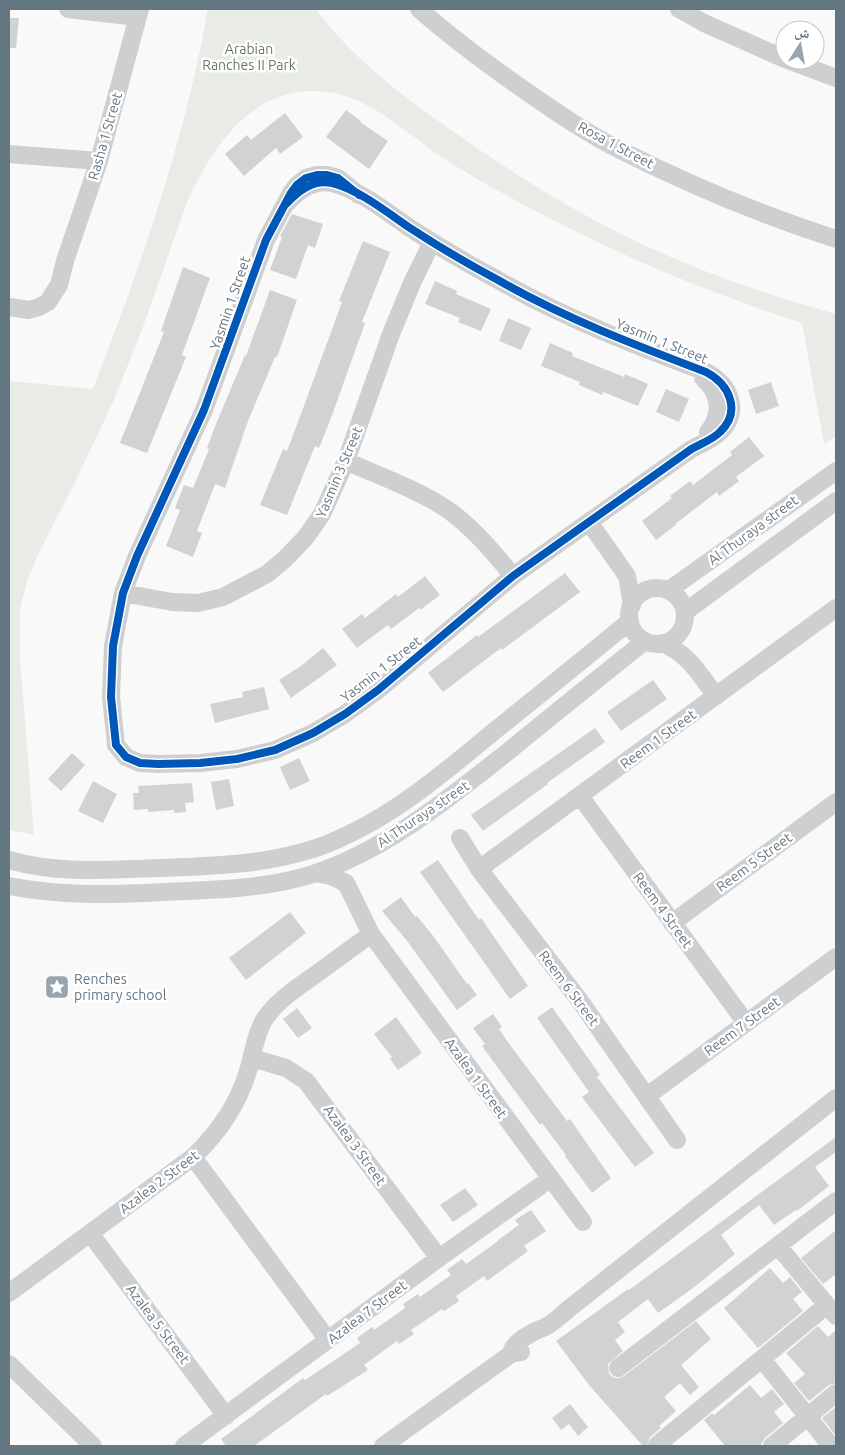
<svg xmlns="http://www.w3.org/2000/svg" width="845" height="1455" font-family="Ubuntu,'Noto Naskh Arabic',sans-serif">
<rect width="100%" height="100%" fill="#f9f9f9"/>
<path fill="#e8ebe6" d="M208 9H316C351 57 399 93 447 127 504 168 564 206 627 237 694 270 765 294 836 314V436L824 444 802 323C703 291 606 250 515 200 491 187 466 173 443 158 405 132 364 91 315 91 249 90 212 148 187 202L143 327 113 402 77 478 37 557 27 581 20 609V659L34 835 9 830V381L93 389C141 265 185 140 208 9Z"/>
<path fill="#d0d2d3" d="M9 18H19L16 48H9Z
M346 110 361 121 360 122 388 141 369 169 326 137Z
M285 113 303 137 280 154 276 148 244 176 225 154 247 135 251 140Z
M292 214 323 224 315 248 308 245 296 279 270 270 282 237 280 236Z
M363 241 390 252 362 322 365 323 331 418 319 448 315 446 287 515 260 505 283 449 287 451 301 414 342 302 339 301Z
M183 267 210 278 182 355 186 357 147 453 120 443 164 332 161 331Z
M435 281 457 291 456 294 491 309 481 331 458 322 460 318 425 304Z
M270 290 297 300 277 357H275L248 421 225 488 215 484 197 531 202 533 193 557 166 546 180 510 175 508 184 485 193 488 209 449 207 448 216 424 245 355 246 356Z
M508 318 531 328 521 350 499 341Z
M550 343 573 353 572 356 624 377 625 374 648 384 638 406 603 392 602 395 579 385 580 382 541 366Z
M771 382 779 406 756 414 748 390Z
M666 389 689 399 679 422 656 412Z
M749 437 764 456 736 477 739 481 719 496 717 492 675 524 676 525 656 540 642 521 672 498 670 496 690 481 693 485 732 455 730 452Z
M565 573 580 592 502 650 501 648 443 692 428 673 477 635 478 637Z
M425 576 440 595 420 610 419 608 391 629 388 625 357 648 342 629 362 614 365 618 396 594 398 597Z
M323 648 337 665 291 698 279 680 301 666Z
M653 680 667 699 621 731 607 712Z
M264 687 269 709 215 723 210 704 243 697 242 692Z
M595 728 605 742 547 783 548 784 483 831 471 815Z
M72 753 85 765 61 791 48 779Z
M299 758 310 781 290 790 280 767Z
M229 779 234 806 216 810 211 782Z
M93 781 117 794 103 823 78 811Z
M192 783 194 802 185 803 186 812 174 813V810L148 812V809L134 810 133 793H139L138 786Z
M438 860 479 920 481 918 528 986 510 999 420 872Z
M401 897 415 917 417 916 434 937 467 984 468 983 477 995 457 1010 408 942 382 911Z
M290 912 306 933 246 980 229 958Z
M552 1007 600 1075 597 1077 654 1153 635 1167 582 1097 589 1092 537 1018Z
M297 1008 312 1028 298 1038 283 1019Z
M493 1014 502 1027 499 1029 510 1045 567 1121 570 1119 611 1178 592 1193 565 1156 566 1155 542 1123 540 1125 482 1046 485 1044 473 1028Z
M396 1017 422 1053 398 1070 390 1059 392 1057 374 1034Z
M836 1137V1152L815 1167 829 1186 797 1211 796 1210 774 1225 759 1205 721 1235 735 1254 693 1288 658 1313 648 1299 618 1322 625 1332 615 1340 623 1351 608 1364 609 1374 614 1378H620L624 1376 696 1321 711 1339 681 1365 699 1387 690 1395 680 1383 664 1397 676 1411 659 1426 661 1428 650 1437 647 1445 643 1446 589 1385 556 1341 628 1289 629 1290Z
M465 1188 478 1205 453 1222 440 1205Z
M531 1210 546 1231 524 1246 528 1251 487 1281 484 1276 456 1296 459 1301 444 1311 442 1309 411 1330 414 1334 399 1344 397 1341 364 1365 368 1370 327 1396 326 1394 254 1446H226L221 1439 303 1378 305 1380 360 1343 357 1338 372 1327 374 1330 405 1308 403 1304 418 1294 420 1297 451 1275 447 1270 462 1259 466 1264 498 1241V1240L519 1225 515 1220Z
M836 1230V1274L823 1284 801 1258Z
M770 1268 783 1283 790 1277 802 1292 793 1299 803 1311 758 1348 724 1308Z
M818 1326 828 1337 836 1330V1383L829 1385 809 1401 794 1383 805 1374 786 1353Z
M750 1385 761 1398 772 1389 784 1404 774 1412 783 1423 765 1438 760 1446H725L704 1420 712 1413 714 1415Z
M570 1404 588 1427 578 1436 569 1424 561 1430 552 1418Z
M836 1407V1436L822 1418Z"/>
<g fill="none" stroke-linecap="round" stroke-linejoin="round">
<path stroke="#cecfd0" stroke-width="18" d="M68 9 138 17
M419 9C454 40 491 67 530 94 559 114 588 134 620 150 690 185 761 215 836 239
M679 9 704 23 785 59
M788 60 836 78
M9 154 99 161
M286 204C298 191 313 179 332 183 358 189 388 213 410 228 439 247 468 264 498 280 564 318 635 345 706 372 729 384 742 411 720 432 712 440 700 444 690 450L513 576 378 690 345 714 313 733 275 750 237 759 200 763 158 764 140 763 126 757 116 745 111 697 113 646 123 593 137 556 204 410 266 240 291 193 297 185 306 178 317 175H327L338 178 359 195
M9 307 29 310 39 307 48 302 59 285 65 261 99 161 140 9
M703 378C720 393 723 414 708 432
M346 461C381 477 420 490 451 512 475 530 494 553 513 576
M589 522 627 576 632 605
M629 616a28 28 0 1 1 56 0a28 28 0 1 1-56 0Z
M669 590 836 471
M123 593 172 602 198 603 223 597 267 574 285 559 306 537 322 514 346 461 391 334 412 283 432 242
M685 612 836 501
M662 643C688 653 700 675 716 696
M580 796 746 1023
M460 838 479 869 580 1001 677 1140
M9 860C57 874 109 870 159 868 213 866 267 865 319 847 385 823 439 777 492 733 538 696 584 659 630 621
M479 869 836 608
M315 873 331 876 346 883 371 934 583 1222
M9 886C60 896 111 895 163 892 211 890 267 889 313 874 388 849 449 798 510 750 555 713 600 677 645 641
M672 923 836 802
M252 1058 286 1068 306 1081 439 1258
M647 1096 836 957
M193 1157 328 1340
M90 1233 226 1416
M778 1246 836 1316
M9 1293 193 1157C218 1133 238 1105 248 1071 253 1055 255 1035 264 1020 276 1001 297 988 315 975 334 961 352 948 371 934
M511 1354C512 1342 534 1331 545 1327 553 1324 563 1313 571 1307L836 1098
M762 1359 831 1446
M9 1364 93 1446
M618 1368 836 1201
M657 1445 827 1305
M184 1446 439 1258 550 1179
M383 1446 511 1354 521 1352
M772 1446 836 1393"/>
<defs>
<path id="cycleway" d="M286 204C298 191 313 179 332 183 358 189 388 213 410 228 439 247 468 264 498 280 564 318 635 345 706 372 729 384 742 411 720 432 712 440 700 444 690 450L513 576 378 690 345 714 313 733 275 750 237 759 200 763 158 764 140 763 126 757 116 745 111 697 113 646 123 593 137 556 204 410 266 240 291 193 297 185 306 178 317 175H327L338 178 359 195"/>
</defs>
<use href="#cycleway" stroke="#fff" stroke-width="11"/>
<use href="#cycleway" stroke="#0057b8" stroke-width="8"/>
</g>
<defs>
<symbol id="sight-square" viewBox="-11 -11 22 22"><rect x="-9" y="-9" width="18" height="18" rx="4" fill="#99a4ac" stroke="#fff"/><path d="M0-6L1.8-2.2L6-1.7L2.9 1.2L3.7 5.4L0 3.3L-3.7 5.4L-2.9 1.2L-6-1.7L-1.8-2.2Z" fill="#fff"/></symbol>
</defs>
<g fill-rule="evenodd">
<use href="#sight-square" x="43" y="973" width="28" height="28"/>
</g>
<g text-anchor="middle" stroke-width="5" stroke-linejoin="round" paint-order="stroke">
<g font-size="14" fill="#687a64" stroke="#fff">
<text x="249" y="54">Arabian<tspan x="249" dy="16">Ranches II Park</tspan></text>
</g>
<g font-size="14" fill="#657683" stroke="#fff">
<text transform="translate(105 136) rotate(-74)" y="5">Rasha 1 Street</text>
<text transform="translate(616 145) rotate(28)" y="5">Rosa 1 Street</text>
<text transform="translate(230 303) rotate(-71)" y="5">Yasmin 1 Street</text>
<text transform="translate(662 341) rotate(22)" y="5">Yasmin 1 Street</text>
<text transform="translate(339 472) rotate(-67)" y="5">Yasmin 3 Street</text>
<text transform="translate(753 530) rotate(-36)" y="5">Al Thuraya street</text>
<text transform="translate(381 669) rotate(-38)" y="5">Yasmin 1 Street</text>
<text transform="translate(658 739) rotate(-36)" y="5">Reem 1 Street</text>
<text transform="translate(423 814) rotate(-34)" y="5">Al Thuraya street</text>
<text transform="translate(754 862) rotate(-36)" y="5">Reem 5 Street</text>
<text transform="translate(663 910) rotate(54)" y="5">Reem 4 Street</text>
<text transform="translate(569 988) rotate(53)" y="5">Reem 6 Street</text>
<text transform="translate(742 1026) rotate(-36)" y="5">Reem 7 Street</text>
<text transform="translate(476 1078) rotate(54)" y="5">Azalea 1 Street</text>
<text transform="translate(355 1145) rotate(54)" y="5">Azalea 3 Street</text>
<text transform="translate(159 1182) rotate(-37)" y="5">Azalea 2 Street</text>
<text transform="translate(367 1312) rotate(-37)" y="5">Azalea 7 Street</text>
<text transform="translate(158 1324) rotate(53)" y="5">Azalea 5 Street</text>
</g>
<g font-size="14" fill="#657683" stroke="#fff" text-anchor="start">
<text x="74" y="984">Renches<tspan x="74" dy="16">primary school</tspan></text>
</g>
</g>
<rect width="845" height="1455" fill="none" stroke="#657683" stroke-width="20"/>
<g transform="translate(800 45) rotate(11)"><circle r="24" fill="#ffffff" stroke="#c1c8cd"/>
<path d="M0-4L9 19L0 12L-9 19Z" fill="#99a4ac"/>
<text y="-8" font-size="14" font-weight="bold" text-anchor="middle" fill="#657683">ش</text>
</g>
</svg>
